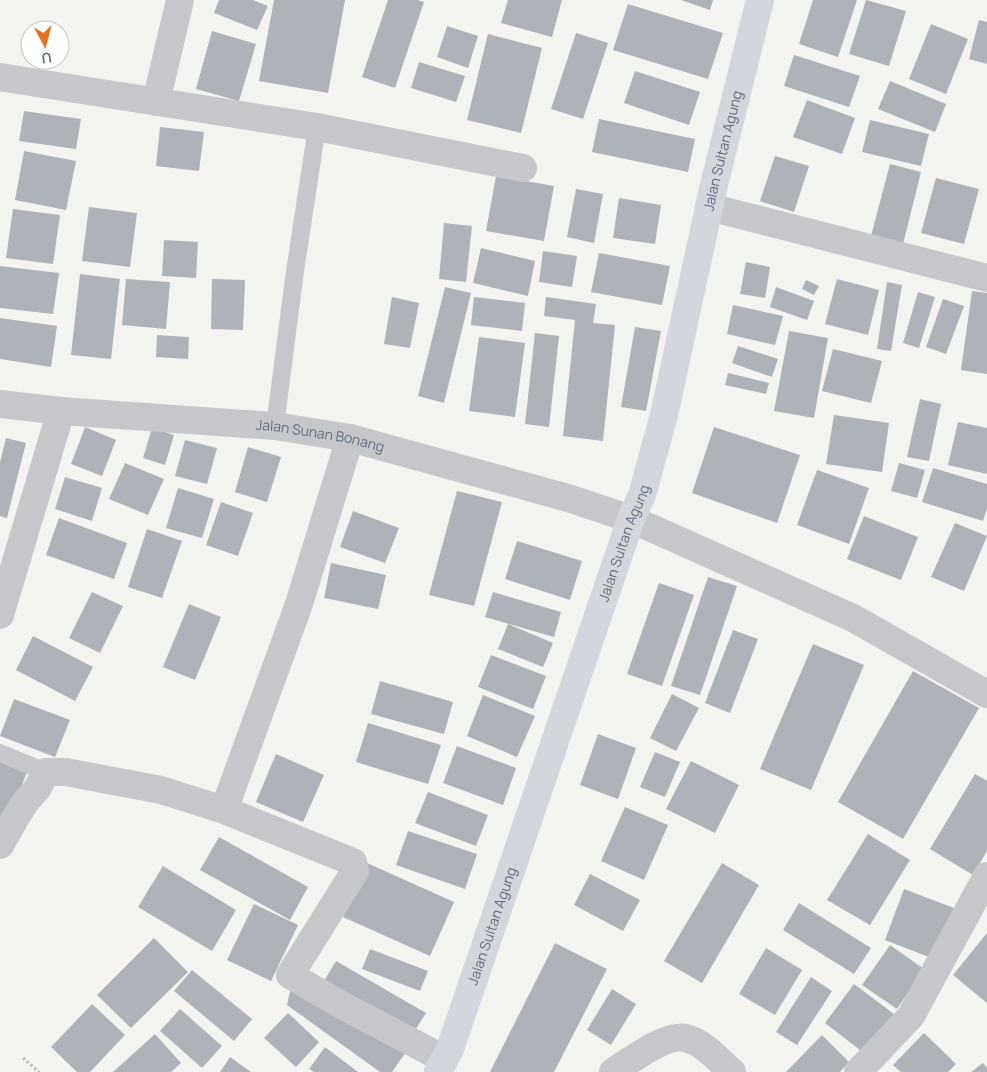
<svg xmlns="http://www.w3.org/2000/svg" width="987" height="1072" font-family="Manrope,sans-serif">
<rect width="100%" height="100%" fill="#f3f4ef"/>
<path fill="#aeb3b9" d="M219 0H253L268 6 257 30 214 13Z
M274 0H345L328 93 259 81Z
M388 0H417L424 2 395 88 362 77Z
M508 0H562L552 37 501 23Z
M681 0H713L710 10Z
M813 0H857L838 57 799 44Z
M866 0 906 11 889 66 849 54Z
M628 4 723 33 708 79 613 50Z
M979 20 987 22V64L969 59Z
M931 24 968 39 946 94 909 79Z
M447 26 478 36 468 68 437 57Z
M212 31 256 44 239 101 196 89Z
M576 33 608 43 583 119 551 109Z
M488 34 542 48 521 133 467 120Z
M794 55 860 76 849 107 784 86Z
M419 62 465 76 456 102 411 88Z
M635 71 700 92 689 125 624 103Z
M890 81 946 104 935 132 878 109Z
M807 100 855 118 842 154 793 137Z
M24 111 81 119 76 149 19 141Z
M599 119 695 139 688 172 592 152Z
M870 120 929 134 921 166 862 152Z
M160 127 204 132 199 171 156 166Z
M24 151 76 161 66 210 15 200Z
M775 156 809 166 794 212 760 201Z
M890 164 921 172 903 244 871 236Z
M496 176 554 186 544 241 486 231Z
M936 178 979 189 964 244 921 233Z
M576 189 603 194 594 243 567 237Z
M619 198 661 205 655 244 613 238Z
M89 207 137 213 130 267 82 261Z
M13 209 60 215 53 264 6 258Z
M444 223 472 226 466 282 439 279Z
M164 240 198 242 196 278 162 276Z
M481 248 535 261 528 296 473 283Z
M543 251 577 256 572 287 539 282Z
M599 253 670 266 662 305 591 292Z
M746 262 770 267 765 298 740 294Z
M0 266 59 273 53 314 0 308Z
M80 274 120 279 111 359 71 355Z
M126 279 170 282 166 329 122 325Z
M212 279 245 280 243 330 211 329Z
M837 279 879 290 868 335 825 324Z
M806 280 819 286 814 295 802 289Z
M887 282 902 285 891 351 877 349Z
M445 287 471 293 444 403 418 396Z
M776 287 814 301 807 320 770 307Z
M972 291 987 293V374L961 370Z
M918 292 935 297 919 348 903 343Z
M392 297 419 303 410 348 384 344Z
M474 297 525 303 522 331 471 325Z
M546 297 596 304 593 323 615 325 603 441 563 436 575 320 544 316Z
M943 299 964 306 946 354 926 347Z
M733 305 783 316 775 345 727 334Z
M0 318 57 326 51 367 0 359Z
M635 327 661 331 646 411 621 407Z
M789 331 828 338 814 418 774 411Z
M535 333 559 336 549 427 525 424Z
M157 335 189 337 188 359 156 357Z
M479 337 525 343 515 417 469 411Z
M738 346 778 359 772 377 732 363Z
M833 349 882 361 871 403 822 391Z
M728 373 769 383 766 394 725 385Z
M920 399 941 404 929 461 907 457Z
M834 415 889 423 882 472 826 464Z
M958 422 987 428V474L948 465Z
M85 427 116 440 102 476 71 464Z
M714 427 800 455 777 523 692 493Z
M152 428 174 435 165 465 143 458Z
M6 438 26 443 7 518 0 516V462Z
M185 440 217 448 207 484 175 476Z
M248 447 281 457 267 502 235 492Z
M125 463 164 479 148 515 109 499Z
M899 463 925 470 917 498 891 491Z
M933 468 987 484V508L983 521 922 502Z
M817 470 869 488 849 544 797 525Z
M65 477 102 488 92 521 55 509Z
M178 488 214 499 202 538 166 528Z
M457 491 502 502 474 606 429 595Z
M221 502 253 513 238 556 206 545Z
M353 511 399 528 385 563 340 547Z
M864 516 918 537 901 580 847 559Z
M59 518 127 543 114 579 46 555Z
M955 523 987 536 964 591 931 577Z
M147 529 182 541 162 598 128 587Z
M517 541 582 561 570 600 505 579Z
M331 563 386 575 378 609 324 598Z
M708 577 737 586 700 695 671 686Z
M659 583 694 595 662 686 627 674Z
M92 592 123 606 100 653 69 638Z
M493 592 561 612 554 637 485 617Z
M189 604 221 617 195 680 163 667Z
M508 624 553 643 543 667 498 649Z
M733 630 758 639 730 713 705 703Z
M33 636 93 667 75 701 16 670Z
M813 644 864 665 811 790 760 769Z
M491 655 546 676 533 709 478 687Z
M913 671 979 708 903 839 838 802Z
M380 681 453 702 444 734 371 714Z
M672 694 699 708 676 751 650 738Z
M483 695 535 716 517 757 467 736Z
M14 699 70 720 55 757 0 736Z
M368 723 441 745 428 784 356 762Z
M598 734 636 748 618 799 580 785Z
M457 746 516 768 503 805 443 783Z
M655 752 680 762 665 797 640 787Z
M276 754 324 775 303 822 256 802Z
M0 759 28 770 0 838Z
M691 761 739 785 715 833 666 809Z
M975 774 987 781V851L973 875 930 849Z
M428 792 488 815 476 846 415 823Z
M625 807 668 825 644 880 601 861Z
M408 831 477 854 465 889 396 865Z
M868 834 910 860 870 925 827 900Z
M219 837 308 887 290 920 200 870Z
M367 863 454 902 430 956 343 917Z
M722 863 759 885 702 983 664 961Z
M163 866 236 910 212 951 138 907Z
M590 874 640 900 623 931 574 905Z
M904 889 954 908 934 959 885 940Z
M799 903 871 948 854 974 783 930Z
M254 904 298 925 271 981 227 960Z
M987 933V1003L953 975Z
M154 938 188 972 131 1028 97 995Z
M555 943 607 969 554 1072H490Z
M890 945 924 969 897 1009 862 985Z
M766 948 802 970 775 1015 739 994Z
M370 949 428 971 420 991 362 969Z
M336 961 426 1013 414 1032 324 981Z
M192 970 252 1019 234 1041 174 991Z
M811 977 832 991 797 1045 776 1032Z
M854 984 894 1014 864 1053 825 1023Z
M291 987 406 1052 392 1072H380L287 1005Z
M612 989 636 1004 611 1045 587 1030Z
M92 1004 125 1035 90 1072H77L51 1047Z
M180 1009 222 1046 202 1068 160 1031Z
M288 1013 319 1042 296 1067 264 1038Z
M924 1033 956 1064 948 1072H901L893 1065Z
M155 1034 181 1063 171 1072H113Z
M822 1035 849 1062 840 1072H786Z
M325 1047 358 1072H314L309 1069Z
M230 1057 251 1072H220Z
M983 1063 987 1068V1072H971Z"/>
<g fill="none" stroke-linecap="round" stroke-linejoin="round">
<path stroke="#bcbdbf" stroke-width="3" stroke-dasharray="2.5 2.5" stroke-linecap="butt" d="M23 1058 39 1072"/>
<path stroke="#c5c7cb" stroke-width="18" d="M275 426 295 271 317 127
M0 753 46 772"/>
<g stroke="#c5c7cb" stroke-width="28">
<path d="M0 77 317 127 523 168"/>
<path d="M156 102 180 0"/>
<path d="M709 207 987 278"/>
<path id="s1" d="M0 404 61 411 275 426 350 438 568 498 631 519 853 618 987 694"/>
<path d="M0 615 61 411"/>
<path d="M228 799 299 604 350 438"/>
<path d="M0 845 16 817 26 801 37 789 46 772H66L161 790 224 810 353 862 355 871 290 975 336 1002 444 1059"/>
<path d="M613 1072C628 1062 667 1033 685 1038 704 1042 718 1060 732 1072"/>
<path d="M858 1072 911 1016 987 876"/>
</g>
<path stroke="#d3d6dc" stroke-width="28" id="s2" d="M438 1072 450 1049 631 519 642 495 664 415 713 189 760 0"/>
</g>
<g text-anchor="middle" stroke-width="5" stroke-linejoin="round" paint-order="stroke">
<g font-size="14" fill="#626d81" stroke="#fff">
<text dy="5" stroke="none"><textPath href="#s2" startOffset="966">Jalan Sultan Agung</textPath></text>
<text dy="5" stroke="none"><textPath href="#s1" startOffset="322">Jalan Sunan Bonang</textPath></text>
<text dy="5" stroke="none"><textPath href="#s2" startOffset="561">Jalan Sultan Agung</textPath></text>
<text dy="5" stroke="none"><textPath href="#s2" startOffset="156">Jalan Sultan Agung</textPath></text>
</g>
</g>
<g transform="translate(45 45) rotate(173)"><circle r="24" fill="#ffffff" stroke="#c0c5cd"/>
<path d="M0-4L9 19L0 12L-9 19Z" fill="#e7721c"/>
<text y="-8" font-size="14" font-weight="bold" text-anchor="middle" fill="#626d81">U</text>
</g>
</svg>
